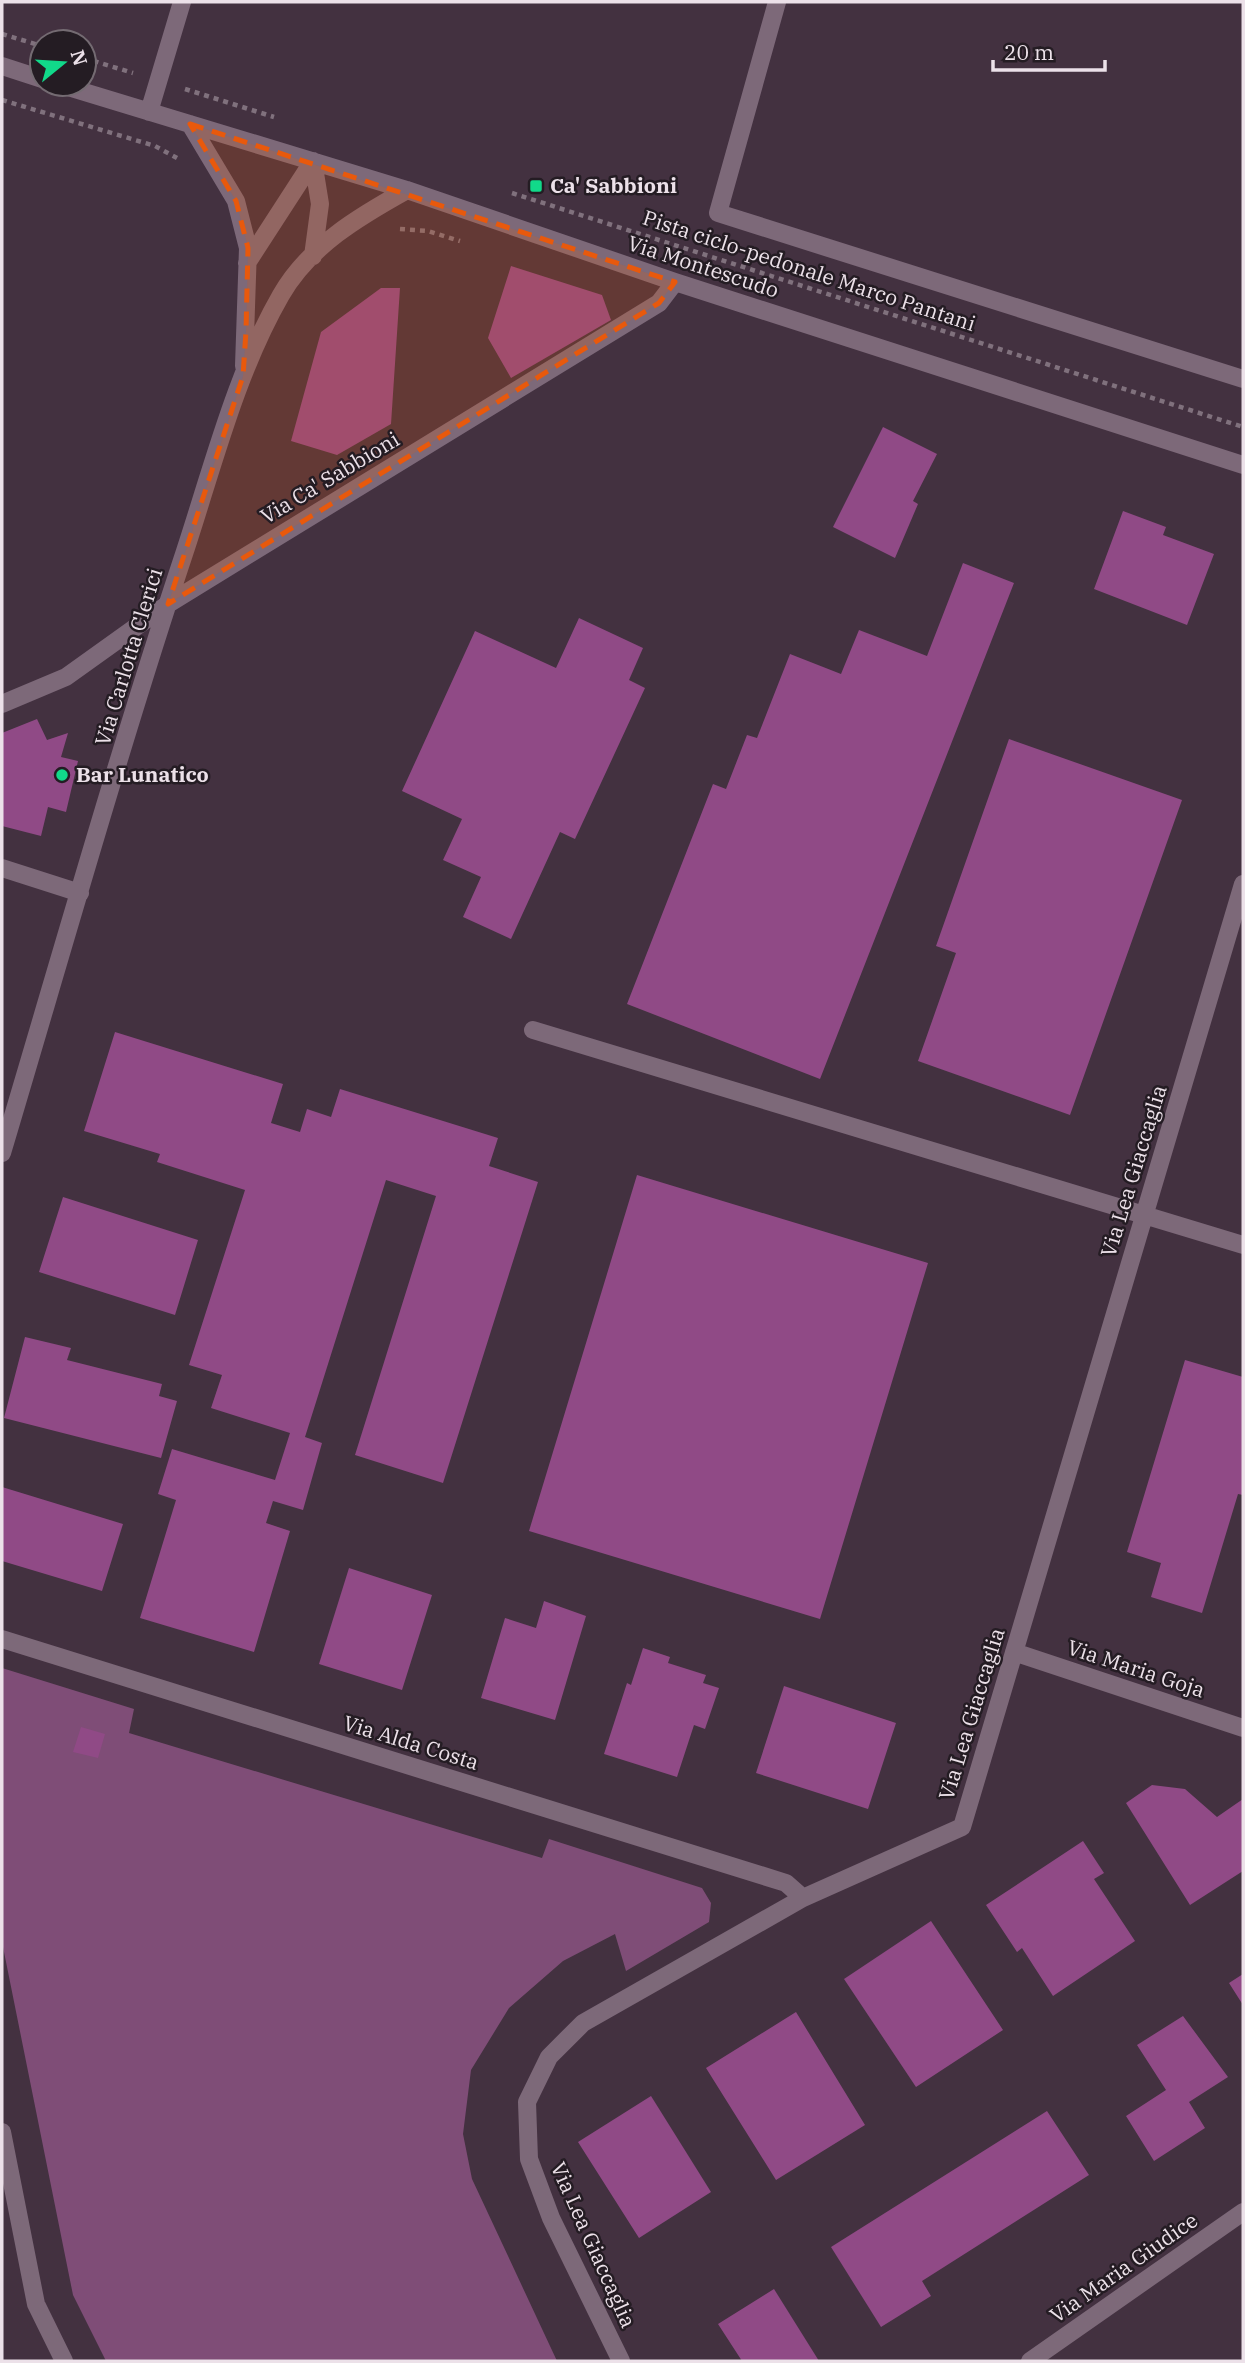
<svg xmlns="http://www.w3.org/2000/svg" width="1245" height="2363" font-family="'IBM Plex Serif',serif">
<rect width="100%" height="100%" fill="#433140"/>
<path fill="#7f4d77" d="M2 1668 134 1709 129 1733 542 1858 549 1839 702 1888 711 1903 709 1922 626 1971 615 1934 563 1961 509 2008 471 2070 463 2134 472 2179 557 2361H106L73 2295 2 1942Z"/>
<path fill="#904a86" d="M511 266 602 295 611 320 511 378 488 338Z
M381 288H400L391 424 337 455 291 441 321 332Z
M883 427 937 454 913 501 918 504 895 558 833 527Z
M1123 511 1166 527 1163 535 1214 554 1187 625 1094 589Z
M963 563 1014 583 820 1079 627 1004 713 784 726 789 747 735 757 738 790 654 841 674 859 630 927 656Z
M579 618 643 648 629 680 645 688 575 839 560 832 511 939 463 917 481 877 443 860 462 819 402 791 475 631 556 668Z
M37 719 47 740 68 733 61 757 78 761 66 812 48 807 41 836 2 826V733Z
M1009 739 1182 800 1070 1115 918 1061 956 953 936 946Z
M115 1032 283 1084 271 1123 300 1132 307 1109 331 1117 340 1089 498 1138 489 1166 538 1182 443 1483 355 1455 436 1196 386 1180 305 1437 322 1443 303 1510 273 1501 266 1523 290 1531 254 1652 140 1618 176 1500 158 1494 172 1449 275 1480 290 1433 211 1408 222 1375 189 1365 245 1190 157 1162 160 1154 84 1131Z
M637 1175 928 1263 820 1619 529 1531Z
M63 1197 198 1240 175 1315 39 1272Z
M25 1337 71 1348 67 1360 162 1384 159 1396 177 1401 161 1458 4 1418Z
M1185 1360 1243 1377V1495L1238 1494 1202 1613 1151 1597 1161 1563 1127 1552Z
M2 1487 123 1524 102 1591 2 1561Z
M349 1568 432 1595 402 1690 319 1664Z
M544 1601 586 1616 555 1720 481 1698 505 1618 536 1628Z
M643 1648 670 1657 668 1663 706 1675 703 1683 719 1688 705 1729 694 1725 677 1777 604 1754 627 1683 631 1685Z
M784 1686 896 1723 868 1809 756 1773Z
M81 1727 105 1734 98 1758 73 1752Z
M1152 1785 1185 1789 1217 1817 1243 1799V1871L1190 1905 1126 1803Z
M1083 1841 1104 1873 1094 1879 1135 1941 1053 1996 1022 1948 1017 1952 986 1905Z
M931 1921 1003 2030 916 2087 844 1979Z
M1243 1974V2005L1229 1983Z
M796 2012 865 2125 776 2180 706 2068Z
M1183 2016 1228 2077 1189 2102 1205 2128 1154 2161 1126 2116 1166 2090 1137 2045Z
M651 2096 711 2192 639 2238 578 2142Z
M1047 2111 1089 2175 922 2281 931 2296 881 2327 831 2247Z
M774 2289 819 2361H742L718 2324Z"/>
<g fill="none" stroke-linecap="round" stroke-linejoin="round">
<path stroke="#80717d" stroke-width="4.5" stroke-dasharray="5 5" stroke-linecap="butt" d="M2 34 42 46
M84 58 133 73
M185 89 274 117
M2 100 155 146 177 158
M512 193 1243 427
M400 229 428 231 460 241"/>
<path stroke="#7d6979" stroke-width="18" d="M777 2 718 213 1243 379
M2 66 42 79
M58 84 407 190 675 282 1243 465
M149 112 182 2
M190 124 236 201 248 248 244 366
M313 256 320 204 313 161
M247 263 313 161
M2 704 66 677 168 604 659 303 675 282
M2 868 80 893
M533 1030 1243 1245
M2 1153C62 952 119 750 185 551 213 466 236 373 281 295 309 246 360 216 407 190
M2 1639 786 1883 803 1898
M1014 1652 1243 1728
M2 2132 36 2304 64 2361
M621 2361 551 2218 529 2159 527 2102 549 2057 583 2023 803 1898 962 1827 1243 884
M1030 2361 1243 2212"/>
</g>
<path fill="#e8590c" fill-opacity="0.2" stroke="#e8590c" stroke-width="5" stroke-dasharray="14 9" stroke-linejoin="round" d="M190 124 675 282 659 303 168 604 243 376 246 331 248 248 236 201Z"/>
<g fill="#11d98a" stroke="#241c23" stroke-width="2.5">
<rect x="529" y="179" width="14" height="14" rx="3.5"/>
<circle cx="62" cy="775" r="7"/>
</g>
<g text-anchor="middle" stroke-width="5" stroke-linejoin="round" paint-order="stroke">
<g font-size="21" font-weight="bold" fill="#ece1e9" stroke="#241c23" text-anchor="start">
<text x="550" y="193">Ca' Sabbioni</text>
<text x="76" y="782">Bar Lunatico</text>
</g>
<g font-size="21" fill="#ece1e9" stroke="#241c23">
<text transform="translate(703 267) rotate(18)" y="7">Via Montescudo</text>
<text transform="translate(809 271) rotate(18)" y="7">Pista ciclo-pedonale Marco Pantani</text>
<text transform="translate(330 478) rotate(-31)" y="7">Via Ca' Sabbioni</text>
<text transform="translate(129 657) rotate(-73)" y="7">Via Carlotta Clerici</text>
<text transform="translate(1134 1171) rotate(-73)" y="7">Via Lea Giaccaglia</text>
<text transform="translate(1136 1669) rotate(18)" y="7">Via Maria Goja</text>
<text transform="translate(972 1714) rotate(-73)" y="7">Via Lea Giaccaglia</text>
<text transform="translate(411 1743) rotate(17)" y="7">Via Alda Costa</text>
<text transform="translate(593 2245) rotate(66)" y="7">Via Lea Giaccaglia</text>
<text transform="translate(1124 2268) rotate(-35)" y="7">Via Maria Giudice</text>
</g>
</g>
<rect width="1245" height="2363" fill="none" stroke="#ece1e9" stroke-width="7"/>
<g transform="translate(63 63) rotate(72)"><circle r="33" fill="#241c23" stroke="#746b72" stroke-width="2"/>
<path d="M0-5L12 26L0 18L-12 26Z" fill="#11d98a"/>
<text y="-10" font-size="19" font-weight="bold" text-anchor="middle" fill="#ece1e9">N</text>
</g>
<path d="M993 60v10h112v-10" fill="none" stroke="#ece1e9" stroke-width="3.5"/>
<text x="1004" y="60" font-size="21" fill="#ece1e9" stroke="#241c23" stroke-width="5" paint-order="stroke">20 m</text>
</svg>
